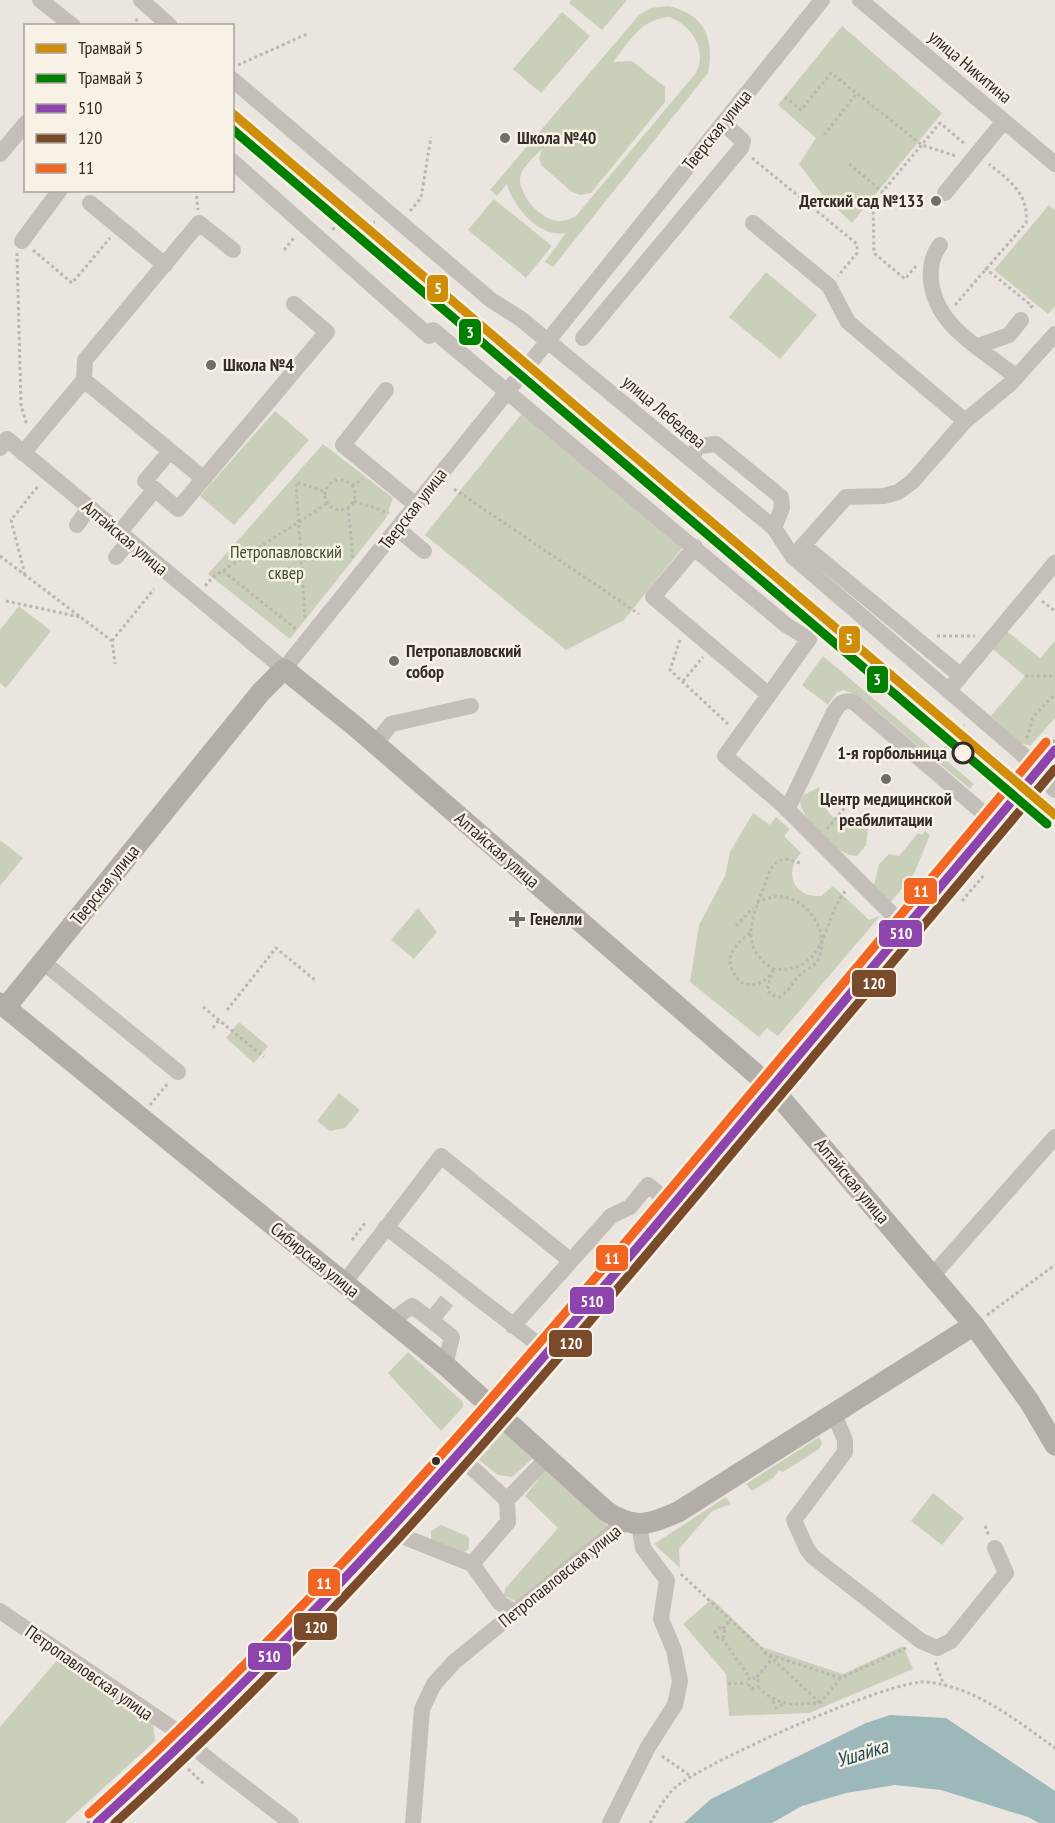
<svg xmlns="http://www.w3.org/2000/svg" width="1055" height="1823" font-family="'PT Sans Narrow',sans-serif">
<rect width="100%" height="100%" fill="#eae6df"/>
<path fill="#cacfba" fill-rule="evenodd" d="M571 0H627L602 30 569 3Z
M668 6C704 14 715 38 708 73L553 267 545 262 566 233C540 239 513 207 507 184L497 196 490 190 639 15 651 8ZM670 17C691 26 708 49 696 73L575 217C571 218 566 221 561 221 544 223 520 197 520 180 520 169 535 156 542 149L539 158 541 165 572 192 580 195 591 193 665 102V87L632 61 613 62C630 41 640 19 670 17Z
M562 12 590 36 541 93 513 69Z
M842 26 942 113 852 223 824 197 799 164 816 138 778 105Z
M494 199 552 246 526 278 468 230Z
M1049 205 1055 210V306L1048 314 994 270Z
M766 272 817 315 780 359 729 317Z
M275 411 309 440 234 525 200 496Z
M523 412 683 547 624 620 566 650 425 535Z
M323 444 393 498 386 518 290 639 208 574Z
M19 606 51 631 6 688 0 683V630Z
M1004 629 1040 658 1055 641V718L1030 746 1021 743 991 716 1025 676 989 646Z
M823 656 974 784 970 789 859 696 843 690 836 693 828 705 802 685Z
M819 787C823 813 841 833 868 828L866 845 857 856C839 857 801 819 800 801L804 795Z
M753 813 770 825 776 817 790 829 784 836 801 853C783 873 794 898 821 896L833 886 869 920 880 916 778 1036 767 1028 759 1037 690 982 699 925 725 876 730 852Z
M925 831 930 835 914 874 890 903 873 889 879 864 889 854 899 856 918 833 922 835Z
M0 840 23 858 0 886Z
M418 908 437 932 414 959 391 940Z
M239 1022 268 1046 254 1063 226 1038Z
M339 1093 360 1110 345 1128 330 1131 317 1121Z
M408 1352 463 1402V1407L441 1431 388 1373Z
M499 1432H504L533 1458 512 1477 498 1475 475 1457Z
M819 1437 822 1443 819 1449 783 1472 779 1470 773 1478 752 1491 746 1484Z
M546 1470 609 1527 516 1601 504 1596 505 1589 558 1528 525 1496Z
M933 1493 964 1518 942 1545 911 1521Z
M726 1497 731 1504 712 1511 679 1549 680 1568 654 1544Z
M441 1525 469 1537V1549L462 1553 431 1540V1531Z
M712 1599 762 1647 843 1674 903 1646 913 1669 809 1713 729 1716 726 1674 683 1624Z
M58 1659 153 1724 155 1741 65 1823H0V1727Z"/>
<path fill="#9cb8ba" d="M890 1715 946 1718 1055 1791V1823H1039L1028 1817 941 1790 895 1785 846 1793 802 1806 772 1823H684L711 1799 866 1723Z"/>
<g fill="none" stroke-linecap="round" stroke-linejoin="round">
<path stroke="#c5c1ba" stroke-width="16" stroke-dasharray="16 8" stroke-linecap="butt" d="M437 1313 449 1298"/>
<path stroke="#bcb6b0" stroke-width="3" stroke-dasharray="3 3" stroke-linecap="butt" d="M132 26 138 18
M238 65 307 34
M785 97 801 110 831 73 922 145 956 156
M824 135 857 93
M752 158 857 244V253L838 276
M849 164 883 192
M196 190 198 210
M410 211 421 198 431 137
M332 229 375 222
M33 250 72 283 110 238
M284 250 294 238
M17 253 21 406 27 425
M916 266 905 279 874 253 873 203 940 123 966 145
M985 268 1032 306 1029 309
M955 305 1026 223C1029 194 1010 181 989 164
M531 392 545 375
M325 495a15 15 0 1 1 30 0a15 15 0 1 1-30 0Z
M352 486 363 479
M454 489 639 614
M354 501 389 513
M348 507 353 559
M0 556 112 641 115 664
M223 571 297 630
M25 575 11 520 39 485
M205 586 213 577 328 503
M6 601 80 617
M1042 601 1055 611
M305 618 296 482 326 492
M937 636H975
M680 640 670 670 728 724
M112 641 154 589
M1025 676H1055
M683 681 703 657
M1027 738 1033 717 1055 694
M945 749 964 725
M827 829 851 800
M800 863C789 859 783 857 774 864 768 873 765 884 761 894 750 924 741 950 774 969 828 975 822 917 847 889
M962 901 985 874
M757 903C794 880 833 925 819 958 814 968 806 969 799 976 792 983 789 991 780 997L771 995 767 990 771 975
M736 926 753 908
M750 933C730 949 722 960 740 982 755 989 766 982 774 969
M203 1007 264 1057
M227 1010 276 948 315 980
M213 1028 219 1020
M150 1105 169 1082
M352 1240 365 1223
M987 1315 1055 1265
M985 1526 989 1536
M681 1574 820 1703
M715 1633a5 5 0 1 1 10 0a5 5 0 1 1-10 0Z
M723 1629 730 1620
M722 1638 749 1677V1687L754 1689 758 1687V1679L749 1677
M764 1653 841 1678 906 1648
M935 1662 944 1685
M757 1677 771 1660
M728 1684 747 1683
M758 1687C781 1708 791 1704 820 1703L841 1678
M773 1701 776 1708 783 1704
M662 1756 692 1777
M188 1769 204 1784
M650 1823C658 1811 665 1796 677 1786 706 1762 893 1678 927 1682 976 1687 1017 1721 1055 1748"/>
<path stroke="#c3beb8" stroke-width="16" d="M40 0 73 26
M141 0 170 26
M860 0 1055 164
M232 79 491 300 521 319 774 528 793 557 1021 753 1055 790
M0 154 26 123
M232 161 429 336
M945 193 1004 121
M90 203 165 265
M753 223 829 286 848 322 965 421
M22 241 60 190
M940 245C932 256 930 266 931 280 935 327 983 349 1016 377
M433 330 786 625 809 639 725 756 783 805 906 928
M583 338 741 148 743 141 723 123
M978 346 1009 335 1021 320
M84 380 85 360 199 223 233 250
M386 390 343 445 416 505
M0 448 7 439 284 669 822 0
M170 451 145 481 178 509 327 332 294 304
M23 453 84 380 204 479
M690 458 699 446 716 444 781 497 782 508 774 528
M77 525 89 508
M398 529 424 551
M119 533 155 489
M803 545 961 676
M695 547 653 597 769 695
M116 557 129 541
M793 557 846 497 884 496 898 492 912 482 965 421 1011 383 1055 334
M954 684 1055 563
M375 744 391 724 471 706
M787 810 833 714C839 704 843 698 855 703L995 823
M43 962 178 1072
M386 1227 548 1352
M932 1276 1055 1137
M344 1283 441 1156 571 1261
M431 1320 452 1337 445 1365
M391 1321 412 1306 431 1320 437 1313
M513 1326 611 1216 630 1207 648 1185 673 1205
M834 1414 845 1440V1452L794 1520 807 1549 812 1556 921 1641 937 1648 951 1641 1006 1573 995 1548
M507 1500 548 1457
M395 1524 407 1538 472 1564 508 1522 507 1500 469 1465 461 1453
M472 1564 500 1603 515 1612
M0 1611 190 1740 203 1755 291 1823
M413 1823 422 1709 434 1684 454 1662 624 1523
M610 1823 648 1747 675 1705 680 1681 674 1650 661 1619 667 1580 643 1548 639 1524"/>
<path stroke="#b2ada7" stroke-width="21" d="M0 1003 445 1365 606 1511C635 1530 647 1525 678 1512L974 1325
M6 1007 261 692 284 669 356 727 772 1088 974 1325 1029 1401 1055 1445
M97 1823C284 1659 447 1471 608 1282 758 1105 905 927 1055 750"/>
<defs>
<path id="bus-1" d="M97 1823C308 1631 495 1417 678 1199 804 1049 929 899 1055 750"/>
<path id="bus-2" d="M115 1823C310 1646 483 1448 653 1247 787 1088 920 928 1055 769"/>
<path id="bus-3" d="M89 1814C300 1623 486 1408 669 1191 795 1041 920 891 1046 742"/>
</defs>
<use href="#bus-1" stroke="#f8f1e6" stroke-width="14"/>
<use href="#bus-2" stroke="#f8f1e6" stroke-width="14"/>
<use href="#bus-3" stroke="#f8f1e6" stroke-width="14"/>
<use href="#bus-1" stroke="#8e44ad" stroke-width="9"/>
<use href="#bus-2" stroke="#7a4b2a" stroke-width="9"/>
<use href="#bus-3" stroke="#f26522" stroke-width="9"/>
<defs>
<path id="tram-1" d="M232 113 1055 815"/>
<path id="tram-2" d="M232 129 1047 824"/>
</defs>
<use href="#tram-1" stroke="#f8f1e6" stroke-width="14"/>
<use href="#tram-2" stroke="#f8f1e6" stroke-width="14"/>
<use href="#tram-1" stroke="#d08e08" stroke-width="9"/>
<use href="#tram-2" stroke="#008000" stroke-width="9"/>
</g>
<g fill="#736d67" stroke="#f8f1e6" stroke-width="2">
<circle cx="505" cy="138" r="6"/>
<circle cx="936" cy="201" r="6"/>
<circle cx="211" cy="365" r="6"/>
<circle cx="394" cy="661" r="6"/>
<circle cx="886" cy="779" r="6"/>
<path d="M514 910h6v6h6v6h-6v6h-6v-6h-6v-6h6z"/>
</g>
<circle fill="#f8f1e6" stroke="#332c27" stroke-width="3" cx="963" cy="753" r="10"/>
<circle fill="#332c27" stroke="#f8f1e6" stroke-width="2" cx="436" cy="1461" r="5"/>
<g text-anchor="middle" stroke-width="5" stroke-linejoin="round" paint-order="stroke">
<g font-size="18" fill="#332c27" stroke="#f8f1e6">
<text transform="translate(970 67) rotate(40)" y="6">улица Никитина</text>
<text transform="translate(717 130) rotate(-51)" y="6">Тверская улица</text>
<text transform="translate(664 412) rotate(40)" y="6">улица Лебедева</text>
<text transform="translate(413 509) rotate(-52)" y="6">Тверская улица</text>
<text transform="translate(125 538) rotate(40)" y="6">Алтайская улица</text>
<text transform="translate(497 850) rotate(41)" y="6">Алтайская улица</text>
<text transform="translate(105 885) rotate(-51)" y="6">Тверская улица</text>
<text transform="translate(852 1181) rotate(50)" y="6">Алтайская улица</text>
<text transform="translate(315 1260) rotate(39)" y="6">Сибирская улица</text>
<text transform="translate(560 1576) rotate(-39)" y="6">Петропавловская улица</text>
<text transform="translate(89 1673) rotate(35)" y="6">Петропавловская улица</text>
</g>
<g font-size="18" font-weight="bold" fill="#332c27" stroke="#f8f1e6" text-anchor="start">
<text x="517" y="144">Школа №40</text>
<text x="924" y="207" text-anchor="end">Детский сад №133</text>
<text x="223" y="371">Школа №4</text>
<text x="406" y="657">Петропавловский<tspan x="406" dy="21">собор</tspan></text>
<text x="886" y="805" text-anchor="middle">Центр медицинской<tspan x="886" dy="21">реабилитации</tspan></text>
<text x="530" y="925">Генелли</text>
</g>
<g font-size="18" fill="#40502d" stroke="#f8f1e6">
<text x="286" y="558">Петропавловский<tspan x="286" dy="21">сквер</tspan></text>
</g>
<g font-size="18" font-weight="bold" fill="#332c27" stroke="#f8f1e6" text-anchor="end">
<text x="947" y="759">1-я горбольница</text>
</g>
<g font-size="20" font-style="italic" fill="#204a52" stroke="#f8f1e6">
<text transform="translate(862 1753) rotate(-17)" y="7">Ушайка</text>
</g>
</g>
<g stroke="#f8f1e6" stroke-width="2">
<rect x="426" y="274" width="23" height="29" rx="6" fill="#d08e08"/>
<rect x="458" y="318" width="24" height="28" rx="6" fill="#008000"/>
<rect x="838" y="625" width="23" height="29" rx="6" fill="#d08e08"/>
<rect x="866" y="665" width="23" height="29" rx="6" fill="#008000"/>
<rect x="903" y="877" width="35" height="28" rx="6" fill="#f26522"/>
<rect x="878" y="919" width="45" height="29" rx="6" fill="#8e44ad"/>
<rect x="851" y="969" width="46" height="29" rx="6" fill="#7a4b2a"/>
<rect x="595" y="1244" width="34" height="28" rx="6" fill="#f26522"/>
<rect x="569" y="1286" width="46" height="29" rx="6" fill="#8e44ad"/>
<rect x="548" y="1329" width="45" height="29" rx="6" fill="#7a4b2a"/>
<rect x="307" y="1568" width="34" height="29" rx="6" fill="#f26522"/>
<rect x="293" y="1612" width="45" height="29" rx="6" fill="#7a4b2a"/>
<rect x="247" y="1642" width="45" height="29" rx="6" fill="#8e44ad"/>
</g>
<g font-size="16" text-anchor="middle" font-weight="bold" fill="#fff">
<text x="438" y="294">5</text>
<text x="470" y="338">3</text>
<text x="849" y="645">5</text>
<text x="877" y="685">3</text>
<text x="921" y="897">11</text>
<text x="901" y="939">510</text>
<text x="874" y="989">120</text>
<text x="612" y="1264">11</text>
<text x="592" y="1307">510</text>
<text x="571" y="1349">120</text>
<text x="324" y="1589">11</text>
<text x="316" y="1633">120</text>
<text x="269" y="1662">510</text>
</g>
<rect x="24" y="24" width="210" height="168" fill="#f8f1e6" stroke="#a9a29a" stroke-width="1.5"/>
<rect x="36" y="44" width="30" height="9" fill="#d08e08" stroke="#a9a29a" stroke-width="1.5"/>
<text x="78" y="54" font-size="18" fill="#332c27">Трамвай 5</text>
<rect x="36" y="74" width="30" height="9" fill="#008000" stroke="#a9a29a" stroke-width="1.5"/>
<text x="78" y="84" font-size="18" fill="#332c27">Трамвай 3</text>
<rect x="36" y="104" width="30" height="9" fill="#8e44ad" stroke="#a9a29a" stroke-width="1.5"/>
<text x="78" y="114" font-size="18" fill="#332c27">510</text>
<rect x="36" y="134" width="30" height="9" fill="#7a4b2a" stroke="#a9a29a" stroke-width="1.5"/>
<text x="78" y="144" font-size="18" fill="#332c27">120</text>
<rect x="36" y="164" width="30" height="9" fill="#f26522" stroke="#a9a29a" stroke-width="1.5"/>
<text x="78" y="174" font-size="18" fill="#332c27">11</text>
</svg>
